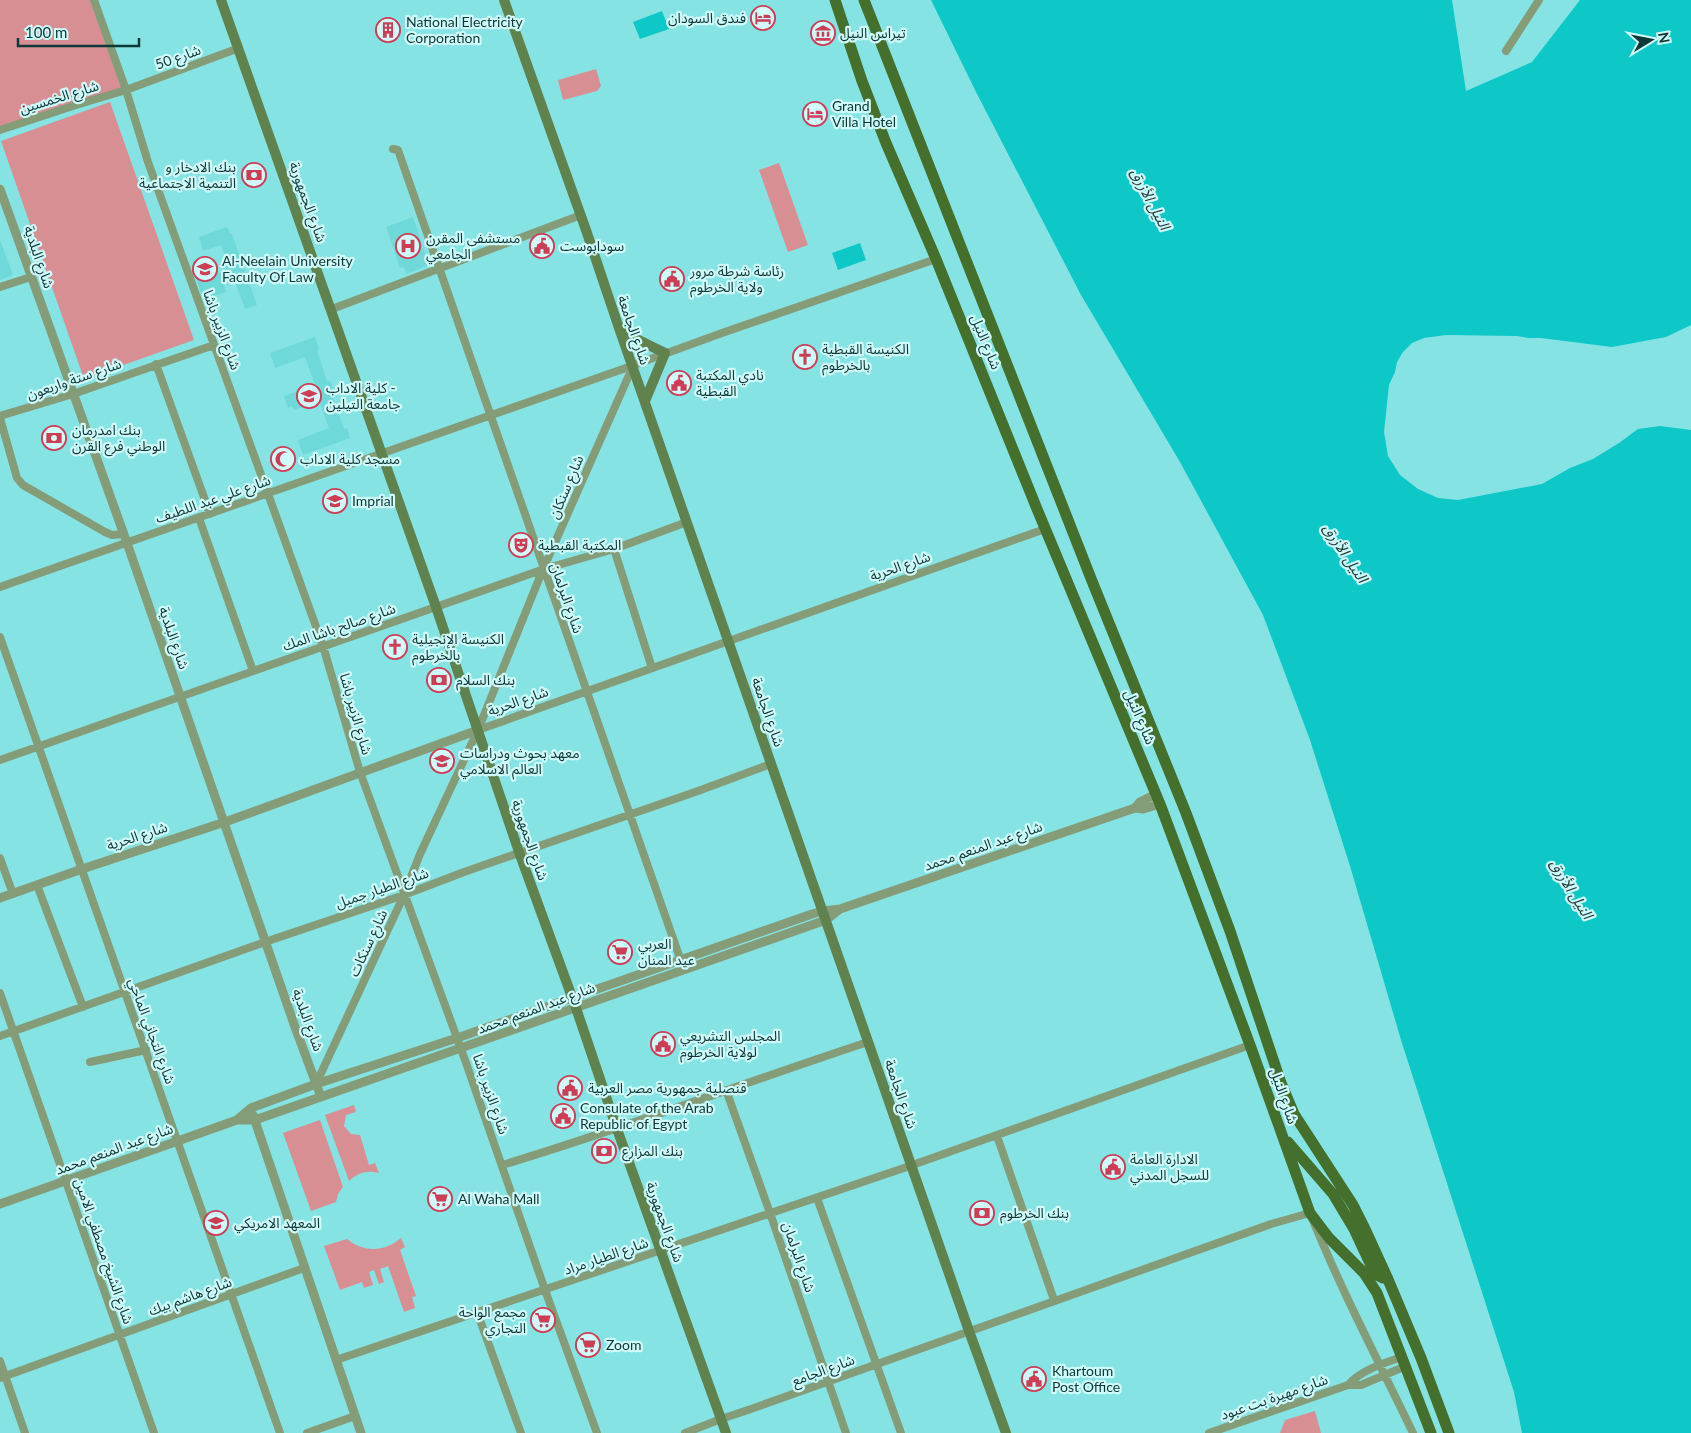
<svg xmlns="http://www.w3.org/2000/svg" width="1691" height="1433" font-family="Lato,'Noto Sans Arabic',sans-serif">
<rect width="100%" height="100%" fill="#86e3e3"/>
<path fill="#6fd9d9" d="M413 217 429 265 406 274 404 267 400 268 386 227Z
M227 227 230 234H232L257 305 245 309 235 282 228 285 226 280 223 281 226 292 203 299 192 267 214 259 219 273 224 272 223 267 228 265 221 245 203 251 199 237Z
M0 240 13 275 0 280Z
M315 337 319 349 317 350 327 381H330L336 396 333 397 344 429 347 428 350 438 303 455 298 440 329 428 319 401 294 410 292 406 288 408 284 396 315 385 305 357 275 368 270 353Z"/>
<path fill="#d88f94" d="M0 0H90L122 89 0 127Z
M596 69 601 86 597 91 563 100 558 80Z
M110 102 194 340 84 379 1 141Z
M779 163 808 245 788 252 759 170Z
M354 1105 356 1112 346 1115 344 1126 351 1134 360 1135 369 1165 375 1163 379 1173C367 1170 358 1173 349 1181L325 1115Z
M320 1120 343 1187 338 1194 336 1202 311 1211 283 1133Z
M401 1238 405 1247 400 1250 416 1296 412 1297 415 1308 404 1312 388 1266 380 1269 384 1282 379 1284 374 1270 369 1272 373 1285 364 1288 362 1282 340 1290 324 1246 347 1239C364 1253 385 1252 401 1238Z
M1315 1411 1321 1433H1280L1285 1420Z"/>
<path fill="#0ec7c7" d="M931 0H1452L1466 91 1532 62 1580 0H1691V325L1666 337 1612 347 1541 338H1529L1517 336 1446 335 1424 338 1412 343 1403 352 1397 362 1395 372 1389 385 1384 432 1388 456 1400 475 1418 489 1438 498 1458 500 1542 484 1570 468 1593 459 1619 443 1638 429 1660 426 1691 430V1433H1522L1514 1392 1401 1040 1350 866 1310 740 1263 615 1180 462 1081 295 976 92Z
M662 11 669 29 640 39 633 22Z
M860 243 866 260 838 270 832 253Z"/>
<g fill="none" stroke-linecap="round" stroke-linejoin="round">
<path stroke="#859c79" stroke-width="8" d="M94 0 126 90 148 162 323 646 360 772 465 1060 545 1290 597 1433
M1506 51 1539 0
M0 130 76 105 126 90 239 48
M393 149 398 150 682 964
M0 287 31 277
M332 309 581 215
M156 364 210 514
M0 416 73 394 214 345
M0 418 17 478 23 485 105 532 112 535 124 534
M199 518 253 671
M614 549 652 668
M0 587 623 369 722 333 936 259
M0 637 280 1433
M478 730 1045 529
M0 760 544 569 614 549 687 522
M0 858 13 894
M37 885 83 1007
M0 993 154 1433
M0 1036 265 942 404 895 464 872 698 791 771 764
M90 1062 146 1050
M316 1084 404 895 420 854 478 730 541 574 633 366
M726 1090 770 1213 846 1433
M997 1136 1054 1300
M502 1165C626 1128 746 1082 868 1042
M817 1198 901 1433
M477 1312 521 1433
M336 1360 904 1168 1250 1045
M0 1361 25 1433
M0 1378 304 1268
M1348 1385C1361 1370 1384 1363 1402 1357
M307 1433 355 1416
M685 1433 721 1419 751 1409 1271 1224 1310 1213C1340 1288 1378 1360 1413 1433
M1209 1433 1348 1385H1361L1406 1366"/>
<path stroke="#859c79" stroke-width="9" d="M0 189 127 543 295 1027 321 1097
M1135 808 1143 809 1160 804
M0 898 82 869 225 822 478 730
M253 1115 361 1433
M237 1120 251 1108 316 1084 457 1038 812 914 823 911 840 909 1135 808 1140 802 1156 794
M0 1204 237 1120H255L826 920 840 909"/>
<path stroke="#60824e" stroke-width="10" d="M221 0 436 607 519 852 576 1008 617 1129 726 1433
M504 0 586 230 620 331 969 1331 1006 1433
M620 331 665 353 645 401"/>
<path stroke="#456f2c" stroke-width="11" d="M835 0 862 81 886 143 936 259 1037 509 1160 804 1250 1045 1310 1213 1329 1238 1364 1273 1377 1293 1431 1433
M864 0 1092 581 1186 813 1230 931 1281 1083 1294 1114 1353 1205 1366 1231 1387 1277 1421 1358 1449 1433
M1288 1142 1333 1194 1354 1229 1375 1274 1383 1278 1387 1277"/>
</g>
<defs>
<symbol id="hotel-ring" viewBox="-11 -11 22 22"><circle r="9.5" fill="#d0fbfb" stroke="#cd3d55" stroke-width="1.5"/><path d="M-6-4.5h1.5V1H6V5H4.5V3h-9V5H-6ZM-4 0a1.8 1.8 0 1 1 3.6 0ZM.5 0V-2.5h3Q6-2.5 6 0Z" fill="#cd3d55"/></symbol>
<symbol id="building-ring" viewBox="-11 -11 22 22"><circle r="9.5" fill="#d0fbfb" stroke="#cd3d55" stroke-width="1.5"/><path d="M-4-6H4V6H1V3H-1V6H-4ZM-2.5-4.3h1.7v1.8h-1.7ZM.8-4.3h1.7v1.8H.8ZM-2.5-1h1.7V.8h-1.7ZM.8-1h1.7V.8H.8Z" fill="#cd3d55"/></symbol>
<symbol id="museum-ring" viewBox="-11 -11 22 22"><circle r="9.5" fill="#d0fbfb" stroke="#cd3d55" stroke-width="1.5"/><path d="M0-6L6-3V-2H-6V-3ZM-5-1h2V3h-2ZM-1-1h2V3h-2ZM3-1h2V3H3ZM-6 4H6V6H-6Z" fill="#cd3d55"/></symbol>
<symbol id="bank-ring" viewBox="-11 -11 22 22"><circle r="9.5" fill="#d0fbfb" stroke="#cd3d55" stroke-width="1.5"/><path d="M-6-4H6V4H-6ZM0-2.3a2.3 2.3 0 1 0 0 4.6a2.3 2.3 0 1 0 0-4.6Z" fill="#cd3d55"/></symbol>
<symbol id="hospital-ring" viewBox="-11 -11 22 22"><circle r="9.5" fill="#d0fbfb" stroke="#cd3d55" stroke-width="1.5"/><path d="M-5-5h3v3.5h4V-5h3V5h-3V1.5h-4V5h-3Z" fill="#cd3d55"/></symbol>
<symbol id="civic-ring" viewBox="-11 -11 22 22"><circle r="9.5" fill="#d0fbfb" stroke="#cd3d55" stroke-width="1.5"/><path d="M-.6-6.5H3V-4.5H.6V-3L4-1V1h2V6H-6V1h2V-1L-.6-3ZM-1.2 2.5V6h2.4V2.5Z" fill="#cd3d55"/></symbol>
<symbol id="university-ring" viewBox="-11 -11 22 22"><circle r="9.5" fill="#d0fbfb" stroke="#cd3d55" stroke-width="1.5"/><path d="M0-5L7-2L0 1L-7-2ZM-4 1L0 2.5L4 1V4Q0 6-4 4Z" fill="#cd3d55"/></symbol>
<symbol id="church-ring" viewBox="-11 -11 22 22"><circle r="9.5" fill="#d0fbfb" stroke="#cd3d55" stroke-width="1.5"/><path d="M-1.2-6h2.4v3.5h3.3v2.4h-3.3V6h-2.4V-.1h-3.3v-2.4h3.3Z" fill="#cd3d55"/></symbol>
<symbol id="mosque-ring" viewBox="-11 -11 22 22"><circle r="9.5" fill="#d0fbfb" stroke="#cd3d55" stroke-width="1.5"/><path d="M3.5-4.9A6 6 0 1 0 3.5 4.9A5 5 0 1 1 3.5-4.9Z" fill="#cd3d55"/></symbol>
<symbol id="theatre-ring" viewBox="-11 -11 22 22"><circle r="9.5" fill="#d0fbfb" stroke="#cd3d55" stroke-width="1.5"/><path d="M-5-5.5Q0-4 5-5.5V0Q5 5 0 6Q-5 5-5 0ZM-3.3-2.5H-1v1.5H-3.3ZM1-2.5H3.3v1.5H1ZM-2.8 1Q0 5.5 2.8 1Z" fill="#cd3d55"/></symbol>
<symbol id="supermarket-ring" viewBox="-11 -11 22 22"><circle r="9.5" fill="#d0fbfb" stroke="#cd3d55" stroke-width="1.5"/><path d="M-6-5.5h2.5l.6 2H6L4.5 2H-2.5L-4.4-4H-6ZM-1.5 3.2a1.3 1.3 0 1 0 .1 0ZM3 3.2a1.3 1.3 0 1 0 .1 0Z" fill="#cd3d55"/></symbol>
<symbol id="school-ring" viewBox="-11 -11 22 22"><circle r="9.5" fill="#d0fbfb" stroke="#cd3d55" stroke-width="1.5"/><path d="M0-5L7-2L0 1L-7-2ZM-4 1L0 2.5L4 1V4Q0 6-4 4Z" fill="#cd3d55"/></symbol>
</defs>
<g fill-rule="evenodd">
<use href="#hotel-ring" x="749" y="4" width="28" height="28"/>
<use href="#building-ring" x="374" y="16" width="28" height="28"/>
<use href="#museum-ring" x="809" y="19" width="28" height="28"/>
<use href="#hotel-ring" x="801" y="100" width="28" height="28"/>
<use href="#bank-ring" x="240" y="161" width="28" height="28"/>
<use href="#hospital-ring" x="394" y="232" width="28" height="28"/>
<use href="#civic-ring" x="528" y="232" width="28" height="28"/>
<use href="#university-ring" x="191" y="255" width="28" height="28"/>
<use href="#civic-ring" x="658" y="265" width="28" height="28"/>
<use href="#church-ring" x="791" y="343" width="28" height="28"/>
<use href="#civic-ring" x="665" y="369" width="28" height="28"/>
<use href="#university-ring" x="295" y="382" width="28" height="28"/>
<use href="#bank-ring" x="40" y="424" width="28" height="28"/>
<use href="#mosque-ring" x="269" y="445" width="28" height="28"/>
<use href="#university-ring" x="321" y="487" width="28" height="28"/>
<use href="#theatre-ring" x="507" y="531" width="28" height="28"/>
<use href="#church-ring" x="381" y="633" width="28" height="28"/>
<use href="#bank-ring" x="425" y="666" width="28" height="28"/>
<use href="#university-ring" x="428" y="747" width="28" height="28"/>
<use href="#supermarket-ring" x="606" y="938" width="28" height="28"/>
<use href="#civic-ring" x="649" y="1030" width="28" height="28"/>
<use href="#civic-ring" x="556" y="1074" width="28" height="28"/>
<use href="#civic-ring" x="549" y="1102" width="28" height="28"/>
<use href="#bank-ring" x="590" y="1137" width="28" height="28"/>
<use href="#civic-ring" x="1099" y="1153" width="28" height="28"/>
<use href="#supermarket-ring" x="426" y="1185" width="28" height="28"/>
<use href="#bank-ring" x="968" y="1199" width="28" height="28"/>
<use href="#school-ring" x="202" y="1209" width="28" height="28"/>
<use href="#supermarket-ring" x="529" y="1306" width="28" height="28"/>
<use href="#supermarket-ring" x="574" y="1331" width="28" height="28"/>
<use href="#civic-ring" x="1020" y="1365" width="28" height="28"/>
</g>
<g text-anchor="middle" stroke-width="4.5" stroke-linejoin="round" paint-order="stroke">
<g font-size="14" fill="#0e3737" stroke="#d0fbfb" text-anchor="start">
<text x="746" y="23" text-anchor="end">فندق السودان</text>
<text x="406" y="27">National Electricity<tspan x="406" dy="16">Corporation</tspan></text>
<text x="840" y="38">تيراس النيل</text>
<text x="832" y="111">Grand<tspan x="832" dy="16">Villa Hotel</tspan></text>
<text x="236" y="172" text-anchor="end">بنك الادخار و<tspan x="236" dy="16">التنمية الاجتماعية</tspan></text>
<text x="426" y="243">مستشفى المقرن<tspan x="426" dy="16">الجامعي</tspan></text>
<text x="560" y="251">سودابوست</text>
<text x="222" y="266">Al-Neelain University<tspan x="222" dy="16">Faculty Of Law</tspan></text>
<text x="690" y="276">رئاسة شرطة مرور<tspan x="690" dy="16">ولاية الخرطوم</tspan></text>
<text x="822" y="354">الكنيسة القبطية<tspan x="822" dy="16">بالخرطوم</tspan></text>
<text x="696" y="380">نادي المكتبة<tspan x="696" dy="16">القبطية</tspan></text>
<text x="326" y="393">كلية الاداب -<tspan x="326" dy="16">جامعة التيلين</tspan></text>
<text x="72" y="435">بنك امدرمان<tspan x="72" dy="16">الوطني فرع القرن</tspan></text>
<text x="300" y="464">مسجد كلية الاداب</text>
<text x="352" y="506">Imprial</text>
<text x="538" y="550">المكتبة القبطية</text>
<text x="412" y="644">الكنيسة الإنجيلية<tspan x="412" dy="16">بالخرطوم</tspan></text>
<text x="456" y="685">بنك السلام</text>
<text x="460" y="758">معهد بحوث ودراسات<tspan x="460" dy="16">العالم الاسلامي</tspan></text>
<text x="638" y="949">العربي<tspan x="638" dy="16">عيد المنان</tspan></text>
<text x="680" y="1041">المجلس التشريعي<tspan x="680" dy="16">لولاية الخرطوم</tspan></text>
<text x="588" y="1093">قنصلية جمهورية مصر العربية</text>
<text x="580" y="1113">Consulate of the Arab<tspan x="580" dy="16">Republic of Egypt</tspan></text>
<text x="622" y="1156">بنك المزارع</text>
<text x="1130" y="1164">الادارة العامة<tspan x="1130" dy="16">للسجل المدني</tspan></text>
<text x="458" y="1204">Al Waha Mall</text>
<text x="1000" y="1218">بنك الخرطوم</text>
<text x="234" y="1228">المعهد الامريكي</text>
<text x="526" y="1317" text-anchor="end">مجمع الواحة<tspan x="526" dy="16">التجاري</tspan></text>
<text x="606" y="1350">Zoom</text>
<text x="1052" y="1376">Khartoum<tspan x="1052" dy="16">Post Office</tspan></text>
</g>
<g font-size="14" fill="#0e3737" stroke="#d0fbfb">
<text transform="translate(178 57) rotate(-20)" y="5">شارع 50</text>
<text transform="translate(59 97) rotate(-17)" y="5">شارع الخمسين</text>
<text transform="translate(308 202) rotate(70)" y="5">شارع الجمهورية</text>
<text transform="translate(39 257) rotate(71)" y="5">شارع البلدية</text>
<text transform="translate(222 330) rotate(70)" y="5">شارع الزبير باشا</text>
<text transform="translate(634 330) rotate(71)" y="5">شارع الجامعة</text>
<text transform="translate(986 342) rotate(68)" y="5">شارع النيل</text>
<text transform="translate(74 379) rotate(-19)" y="5">شارع ستة واربعون</text>
<text transform="translate(566 487) rotate(-67)" y="5">شارع سنكان</text>
<text transform="translate(213 499) rotate(-19)" y="5">شارع علي عبد اللطيف</text>
<text transform="translate(900 566) rotate(-19)" y="5">شارع الحرية</text>
<text transform="translate(567 598) rotate(71)" y="5">شارع البرلمان</text>
<text transform="translate(339 627) rotate(-19)" y="5">شارع صالح باشا المك</text>
<text transform="translate(174 638) rotate(71)" y="5">شارع البلدية</text>
<text transform="translate(518 701) rotate(-19)" y="5">شارع الحرية</text>
<text transform="translate(768 712) rotate(71)" y="5">شارع الجامعة</text>
<text transform="translate(356 714) rotate(74)" y="5">شارع الزبير باشا</text>
<text transform="translate(1140 717) rotate(67)" y="5">شارع النيل</text>
<text transform="translate(137 836) rotate(-18)" y="5">شارع الحرية</text>
<text transform="translate(530 840) rotate(71)" y="5">شارع الجمهورية</text>
<text transform="translate(983 846) rotate(-19)" y="5">شارع عبد المنعم محمد</text>
<text transform="translate(382 888) rotate(-19)" y="5">شارع الطيار جميل</text>
<text transform="translate(368 943) rotate(-65)" y="5">شارع سنكات</text>
<text transform="translate(536 1008) rotate(-20)" y="5">شارع عبد المنعم محمد</text>
<text transform="translate(308 1020) rotate(70)" y="5">شارع البلدية</text>
<text transform="translate(152 1031) rotate(70)" y="5">شارع التجاني الماحي</text>
<text transform="translate(491 1094) rotate(71)" y="5">شارع الزبير باشا</text>
<text transform="translate(901 1094) rotate(71)" y="5">شارع الجامعة</text>
<text transform="translate(1284 1096) rotate(71)" y="5">شارع النيل</text>
<text transform="translate(114 1149) rotate(-20)" y="5">شارع عبد المنعم محمد</text>
<text transform="translate(665 1222) rotate(70)" y="5">شارع الجمهورية</text>
<text transform="translate(104 1251) rotate(71)" y="5">شارع الشيخ مصطفي الامين</text>
<text transform="translate(606 1256) rotate(-19)" y="5">شارع الطيار مراد</text>
<text transform="translate(799 1257) rotate(71)" y="5">شارع البرلمان</text>
<text transform="translate(190 1296) rotate(-20)" y="5">شارع هاشم بيك</text>
<text transform="translate(823 1370) rotate(-20)" y="5">شارع الجامع</text>
<text transform="translate(1274 1397) rotate(-19)" y="5">شارع مهيرة بت عبود</text>
</g>
<g font-size="15" font-style="italic" fill="#233d3d" stroke="#d0fbfb">
<text transform="translate(1150 199) rotate(62)" y="5">النيل الأزرق</text>
<text transform="translate(1345 553) rotate(56)" y="5">النيل الأزرق</text>
<text transform="translate(1571 889) rotate(58)" y="5">النيل الأزرق</text>
</g>
</g>
<g transform="translate(1651 40) rotate(80)" stroke="#d0fbfb" stroke-width="4" paint-order="stroke">
<path d="M0-4L9 19L0 12L-9 19Z" fill="#0e3737"/>
<text y="-8" font-size="14" font-weight="bold" text-anchor="middle" fill="#0e3737">N</text>
</g>
<path d="M18 38v8h121v-8" fill="none" stroke="#0e3737" stroke-width="2.5"/>
<text x="25" y="38" font-size="15" fill="#0e3737" stroke="#d0fbfb" stroke-width="4" paint-order="stroke">100 m</text>
</svg>
